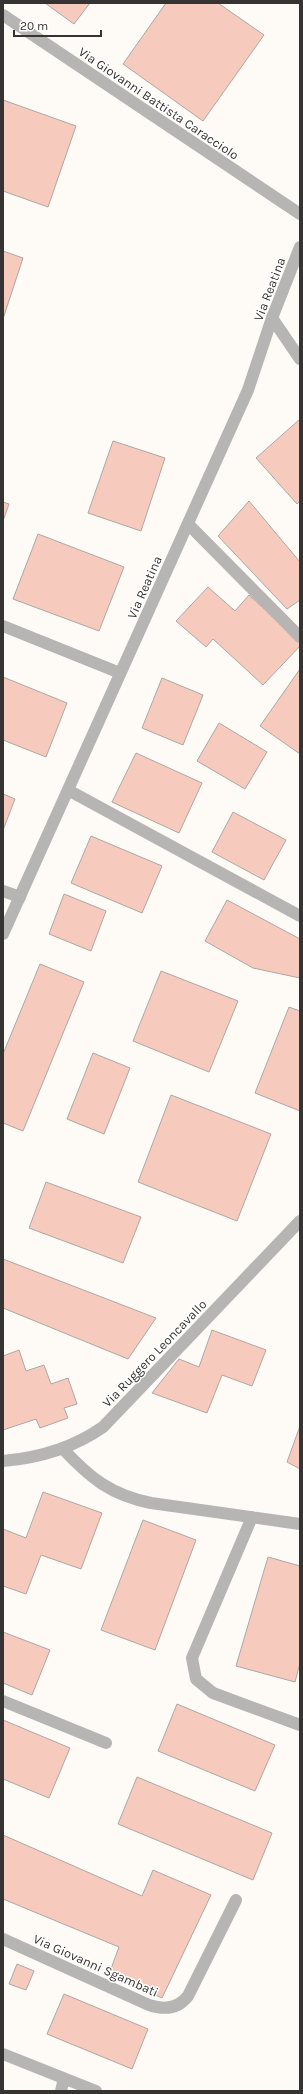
<svg xmlns="http://www.w3.org/2000/svg" width="303" height="2094" font-family="Karla,sans-serif">
<rect width="100%" height="100%" fill="#fefaf5"/>
<path fill="#f6cbbd" stroke="#aea7a5" d="M45 3H90L74 24Z
M166 3H218L264 35 203 121 123 64Z
M3 100 76 126 48 207 3 191Z
M3 251 23 258 3 319Z
M300 419V501L297 504 256 458Z
M113 441 165 458 141 531 88 513Z
M249 501 300 562V600L287 609 218 536Z
M3 502 9 504 3 521Z
M38 534 124 567 99 631 13 599Z
M208 587 235 611 249 595 300 642V646L263 685 213 639 206 647 176 621Z
M300 669V754L260 726Z
M3 677 67 703 46 757 3 740Z
M162 678 203 695 183 745 142 728Z
M219 723 267 752 245 789 197 761Z
M136 753 202 783 179 833 112 802Z
M3 794 15 799 3 830Z
M233 812 286 840 264 880 212 852Z
M91 836 162 866 142 913 71 883Z
M64 894 106 911 91 951 49 934Z
M227 900 300 939V978L253 968 205 941Z
M40 964 84 982 23 1131 3 1123V1054Z
M161 971 238 1001 209 1072 133 1041Z
M289 1007 300 1011V1111L255 1093Z
M93 1053 130 1068 104 1134 67 1119Z
M171 1095 271 1134 237 1221 138 1182Z
M46 1182 141 1217 123 1263 29 1228Z
M3 1259 156 1318 128 1359 3 1308Z
M212 1330 266 1350 252 1386 222 1375 207 1413 152 1393 179 1359 199 1367Z
M19 1350 26 1371 44 1365 51 1384 68 1378 77 1404 64 1408 68 1418 40 1428 36 1419 3 1430V1356Z
M300 1426V1469L287 1462Z
M43 1492 102 1513 81 1569 41 1555 26 1594 3 1586V1529L26 1538Z
M143 1520 196 1540 155 1650 101 1630Z
M268 1557 300 1566V1663L295 1682 236 1666Z
M3 1632 50 1650 32 1695 3 1683Z
M177 1704 275 1745 255 1791 158 1751Z
M3 1720 70 1748 49 1798 3 1779Z
M137 1777 272 1833 253 1880 118 1824Z
M3 1835 142 1896 153 1870 211 1895 162 1998 109 1974 119 1947 3 1899Z
M17 1964 34 1971 26 1990 9 1984Z
M64 1994 148 2029 132 2069 47 2034Z"/>
<g fill="none" stroke-linecap="round" stroke-linejoin="round">
<path stroke="#b6b5b3" stroke-width="12" d="M3 15 300 214
M272 318 300 359
M188 524 300 637
M3 626 120 673
M68 790 300 916
M3 891 20 897
M63 1449C90 1478 111 1495 151 1503L300 1524
M3 1461C39 1458 73 1448 103 1427L300 1221
M252 1517 192 1658 196 1679 213 1693 300 1725
M3 1701 106 1743
M3 1939 149 2005C164 2010 178 2009 188 1996L236 1900
M3 2054 96 2091
M61 2091 64 2078"/>
<path stroke="#b6b5b3" stroke-width="12" d="M3 934 248 390 272 318 300 247"/>
</g>
<g text-anchor="middle" stroke-width="3" stroke-linejoin="round" paint-order="stroke">
<g font-size="13" fill="#363432" stroke="#fff">
<text transform="translate(159 103) rotate(34)" y="5">Via Giovanni Battista Caracciolo</text>
<text transform="translate(269 289) rotate(-69)" y="5">Via Reatina</text>
<text transform="translate(144 587) rotate(-66)" y="5">Via Reatina</text>
<text transform="translate(154 1353) rotate(-46)" y="5">Via Ruggero Leoncavallo</text>
<text transform="translate(96 1965) rotate(24)" y="5">Via Giovanni Sgambati</text>
</g>
</g>
<rect width="303" height="2094" fill="none" stroke="#363432" stroke-width="8"/>
<path d="M14 30v6h87v-6" fill="none" stroke="#363432" stroke-width="2"/>
<text x="20" y="30" font-size="12" fill="#363432" stroke="#ffffff" stroke-width="3" paint-order="stroke">20 m</text>
</svg>
